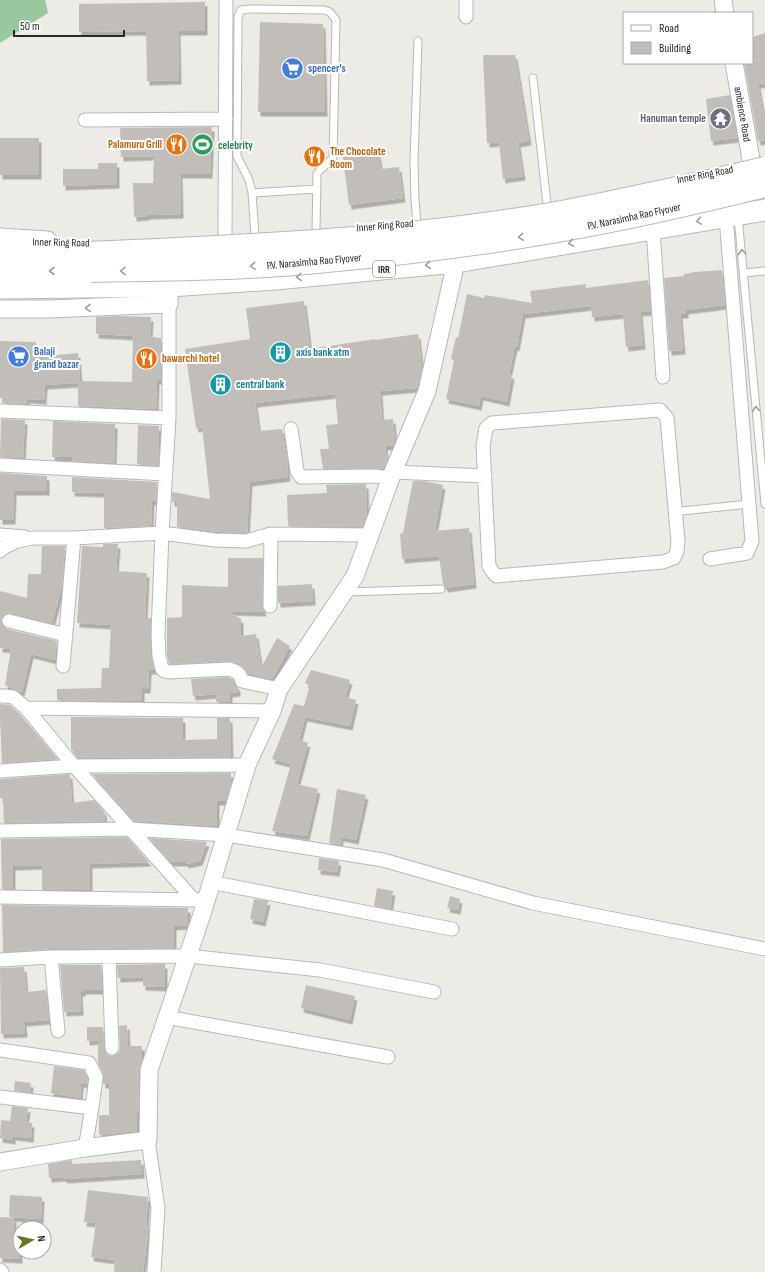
<svg xmlns="http://www.w3.org/2000/svg" width="765" height="1272" font-family="'Sofia Sans Condensed',sans-serif">
<defs>
<filter id="shadow"><feDropShadow dx="2.5" dy="4.5" stdDeviation="0" flood-color="#0004"/></filter>
</defs>
<rect width="100%" height="100%" fill="#ecebe6"/>
<path fill="#9ac89e" d="M0 0H45L48 13 0 43Z"/>
<path fill="#c1beba" filter="url(#shadow)" d="M205 2V31H178L179 80 147 81 146 31 79 32V4Z
M260 22 323 24 325 112H258Z
M765 33V83L758 84 764 119H765V140L758 141 744 63H752V37Z
M483 55H515L529 141 518 143 523 176 503 179 499 142 487 143Z
M730 95 737 138 711 141 706 99Z
M212 127 210 174H180L181 214 147 215V216L134 217 133 183H153L154 156 121 157 120 128Z
M0 138H39V175H0Z
M378 152 381 169 399 167 403 198 349 205 343 157Z
M98 163H117V184L63 186V169H98Z
M722 270 725 305 686 310V314H680L683 350 669 351 664 278 684 276V274L695 272Z
M648 280 651 311 640 312 643 345 626 347 623 314 592 317 591 306 523 314 517 347 515 346 509 374 512 375 507 402 481 396 479 406 446 399 454 360 451 359 456 337 458 338 467 294 484 298 485 295 532 303 530 291 586 284V288Z
M304 301 310 349 375 339V340L418 334 422 370 417 388 380 391 382 420 393 419 395 441 394 445 385 446 387 461 383 469 373 468 323 469 320 449H329L326 425 338 424 335 394 255 403 259 431 282 429 288 466H287L288 477 250 482 247 533 219 532 177 527V502H172V492L210 499 202 427 196 428 185 349 250 339 246 308Z
M120 316 151 317 150 337 161 338V380H157L156 409 78 406V383L45 385 44 400 27 399 26 404 2 403V398H0V341L36 342V357L78 353 80 381 132 382 133 336 96 334V317Z
M1 419 25 420 23 458 0 457Z
M53 421 115 424 114 463 72 461V457H52Z
M138 425 159 426 158 466 137 464Z
M0 473 47 476V491H14L13 520H0Z
M72 477 157 482 156 501H152L151 526 104 528V493L72 492Z
M413 481H424L443 485 435 531 469 528 474 584 446 588 443 584 439 556 402 559 400 534 403 533Z
M366 484 367 513 362 527 288 526 287 495 327 493 326 485Z
M103 544H118L116 571 147 573 145 618H151V656L154 670H149L148 689H142V701L57 700V689L101 688 102 668H109L111 625 77 623 82 546 103 547Z
M42 546H65L62 586 52 623 11 613 4 615 1 619 3 626 7 629 57 641 55 660 31 654 22 692 5 685 11 649 0 648V591L27 598 28 574H41Z
M228 558H263L262 606 264 612 228 611 241 619V636L256 634 261 668 277 638 290 646 272 679 258 676 253 674H248L242 666 231 661 169 664 167 655V618L182 617V585L228 587Z
M312 584 313 601 278 603V586Z
M311 670 350 680 345 697 356 700 350 726 305 717 299 740 308 743 297 784 318 789 307 836 272 831 291 764 272 759 294 704 304 706 310 685 305 683Z
M228 677 233 679 238 688V692L230 693V702H216V694L193 696 191 679Z
M1 704 10 705 20 714 58 759 2 763 0 719V705Z
M71 717 183 718V740L217 739V718H230L231 757 78 758 71 749Z
M231 773V784L226 801H217V826L134 821 92 774Z
M70 774 72 803 94 800 104 811 105 821 4 823 3 798H0V779Z
M337 789 366 795 356 840 341 837 340 845 329 843Z
M127 837 149 862 90 864V890H42V865L13 866V889H2L1 839Z
M149 838 207 842 200 861 186 864V862H170Z
M319 858 339 861 337 872 318 870Z
M377 888 393 891 390 909 374 906Z
M450 896 460 899 458 910 447 908Z
M254 899 268 901 263 922 250 919Z
M2 905 188 908V925L174 926V948L51 949 3 952Z
M165 964V987L143 986V977L118 978 117 965Z
M60 965H101L102 990H83V992H80L81 1011 64 1012Z
M24 967 26 992 46 990 49 1020 24 1022 25 1033 1 1034 0 968Z
M306 985 355 996 350 1020 301 1008Z
M127 1025 128 1046H142V1061L139 1070 138 1112H137V1131L99 1135V1115H109V1084H103V1074L98 1063V1040L87 1041V1027H103L105 1052 108 1055 113 1056 119 1052 120 1048 119 1026Z
M54 1066 84 1070 88 1078 87 1084 81 1083 80 1098 51 1093Z
M15 1081 31 1083 30 1093 14 1091Z
M12 1106 28 1108 26 1122 32 1123 31 1138 13 1136V1140L0 1138 1 1120 10 1121Z
M72 1160V1164L141 1160 142 1174 65 1179 64 1177 49 1178 48 1164Z
M88 1190 148 1197 146 1225H149L148 1233 143 1272H114L115 1260 91 1257 96 1223 84 1222Z
M10 1195 42 1197 41 1219 9 1217Z
M0 1217 14 1218 13 1242H20V1259L0 1258Z"/>
<g fill="none" stroke-linecap="round" stroke-linejoin="round">
<defs>
<path id="service" d="M533 78 547 204
M252 193 317 189
M738 217 765 504
M417 222 415 201 414 162 418 41
M255 236 252 193 249 180 237 156 238 17 241 10 250 9 324 10 330 12 336 20 333 158 317 173 316 232
M744 273 765 271
M682 511 749 504
M346 592 441 589"/>
<path id="minor" d="M466 17V0
M85 120 226 119
M653 229 663 377
M225 238 226 0
M169 304V418L162 533 158 634 159 656 162 669 164 671 168 672 229 669C237 671 240 673 242 681L279 689
M660 410 667 418 678 542 677 551 674 558 663 562 496 576 492 571 489 566 483 446 486 428 492 423Z
M0 411 169 418
M291 429 297 471 301 477 373 476 390 478
M0 465 165 474
M393 472 485 476
M0 535 25 537
M0 551 3 548 17 541 33 538H74L162 533 215 540 246 541 271 534 370 535
M710 559 747 553 752 541 726 217
M270 606 271 534
M9 621 66 635
M63 666 74 538
M0 696H5L13 697 26 708 74 766 194 900
M26 708 272 711
M0 771 74 766 247 765
M0 831 130 829 226 835 383 860 533 903 765 949
M210 882 452 929
M0 897 198 900
M51 957 58 1031
M109 957 112 1048
M0 960 51 957 188 956 320 970 434 992
M166 1017 388 1057
M0 1050 89 1063 96 1077 92 1108 85 1148
M0 1097 92 1108
M148 1140 158 1208 154 1272
M0 1270 2 1272"/>
<path id="tertiary" d="M723 0 725 13
M734 63 752 165
M0 309H50L169 304V286
M0 1162 85 1148 148 1140 149 1070 202 914 247 765 272 711 279 689 355 576 393 472 427 391 456 262 455 250"/>
<path id="primary" d="M0 239 47 242
M0 288 169 286 275 279 456 262 765 210"/>
<path id="motorway" d="M0 251 89 253
M0 271H91"/>
</defs>
<use href="#service" stroke="#b9b8b3" stroke-width="9"/>
<use href="#minor" stroke="#b9b8b3" stroke-width="15"/>
<use href="#tertiary" stroke="#b9b8b3" stroke-width="19"/>
<use href="#primary" stroke="#b9b8b3" stroke-width="23"/>
<use href="#motorway" stroke="#b9b8b3" stroke-width="24"/>
<use href="#service" stroke="#fff" stroke-width="7"/>
<use href="#minor" stroke="#fff" stroke-width="13"/>
<use href="#tertiary" stroke="#fff" stroke-width="17"/>
<use href="#primary" stroke="#fff" stroke-width="21"/>
<use href="#motorway" stroke="#fff" stroke-width="22"/>
<defs>
<path id="motorway-bridge" d="M89 253C243 246 398 240 550 214 574 210 597 205 621 200 669 190 717 180 765 168
M91 271C170 270 249 269 327 261 404 254 482 244 558 231 627 219 697 203 765 186"/>
</defs>
<use href="#motorway-bridge" stroke="#b9b8b3" stroke-width="24" stroke-linecap="butt"/>
<use href="#motorway-bridge" stroke="#fff" stroke-width="22"/>
</g>
<defs><path id="oneway-chevron" d="M-2-3.5L2.5 0L-2 3.5" fill="none" stroke-width="1.6" stroke-linecap="round" stroke-linejoin="round"/></defs>
<g stroke="#9f9e9d">
<use href="#oneway-chevron" transform="translate(699 221) rotate(170)"/>
<use href="#oneway-chevron" transform="translate(521 237) rotate(172)"/>
<use href="#oneway-chevron" transform="translate(571 243) rotate(170)"/>
<use href="#oneway-chevron" transform="translate(742 252) rotate(-96)"/>
<use href="#oneway-chevron" transform="translate(428 265) rotate(175)"/>
<use href="#oneway-chevron" transform="translate(253 266) rotate(176)"/>
<use href="#oneway-chevron" transform="translate(52 271) rotate(180)"/>
<use href="#oneway-chevron" transform="translate(123 271) rotate(179)"/>
<use href="#oneway-chevron" transform="translate(299 277) rotate(175)"/>
<use href="#oneway-chevron" transform="translate(88 308) rotate(178)"/>
<use href="#oneway-chevron" transform="translate(756 409) rotate(-95)"/>
</g>
<defs>
<symbol id="supermarket-disc" viewBox="-11 -11 22 22"><circle r="9.5" fill="#3f7fe0" stroke="#fff"/><path d="M-6-5.5h2.5l.6 2H6L4.5 2H-2.5L-4.4-4H-6ZM-1.5 3.2a1.3 1.3 0 1 0 .1 0ZM3 3.2a1.3 1.3 0 1 0 .1 0Z" fill="#fff"/></symbol>
<symbol id="temple-disc" viewBox="-11 -11 22 22"><circle r="9.5" fill="#6b7280" stroke="#fff"/><path d="M0-6L5-2H3V0L6.5 2.5H4V6H1.5V3h-3V6H-4V2.5H-6.5L-3 0V-2H-5Z" fill="#fff"/></symbol>
<symbol id="restaurant-disc" viewBox="-11 -11 22 22"><circle r="9.5" fill="#e8710a" stroke="#fff"/><path d="M-5-6h1v4h1v-4h1v4h1v-4h1v5L-1.5 .5V6h-2V.5L-5-1ZM5-6V6H3V1.5H1.5Q1.5-4 5-6Z" fill="#fff"/></symbol>
<symbol id="stadium-disc" viewBox="-11 -11 22 22"><circle r="9.5" fill="#2e9e5b" stroke="#fff"/><path d="M0-5a6.5 5 0 1 0 0 10a6.5 5 0 1 0 0-10ZM-3.5-1.8h7v3.6h-7Z" fill="#fff"/></symbol>
<symbol id="building-disc" viewBox="-11 -11 22 22"><circle r="9.5" fill="#0f9aa8" stroke="#fff"/><path d="M-4-6H4V6H1V3H-1V6H-4ZM-2.5-4.3h1.7v1.8h-1.7ZM.8-4.3h1.7v1.8H.8ZM-2.5-1h1.7V.8h-1.7ZM.8-1h1.7V.8H.8Z" fill="#fff"/></symbol>
</defs>
<g fill-rule="evenodd">
<use href="#supermarket-disc" x="280" y="56" width="25" height="25"/>
<use href="#temple-disc" x="708" y="106" width="25" height="25"/>
<use href="#restaurant-disc" x="164" y="132" width="25" height="25"/>
<use href="#stadium-disc" x="190" y="132" width="25" height="25"/>
<use href="#restaurant-disc" x="302" y="144" width="25" height="25"/>
<use href="#building-disc" x="268" y="340" width="25" height="25"/>
<use href="#supermarket-disc" x="6" y="344" width="25" height="25"/>
<use href="#restaurant-disc" x="134" y="346" width="25" height="25"/>
<use href="#building-disc" x="208" y="372" width="25" height="25"/>
</g>
<g text-anchor="middle" stroke-width="4" stroke-linejoin="round" paint-order="stroke">
<rect fill="#fff" stroke="#696867" stroke-width="1" x="373" y="261" width="22" height="16" rx="3"/>
<g font-size="10" font-weight="bold" fill="#292826">
<text x="384" y="273">IRR</text>
</g>
<g font-size="11" font-weight="bold" fill="#366cbe" stroke="#fff" text-anchor="start">
<text x="308" y="72">spencer's</text>
<text x="34" y="355">Balaji<tspan x="34" dy="13">grand bazar</tspan></text>
</g>
<g font-size="11" fill="#292826" stroke="#fff">
<text transform="translate(743 114) rotate(80)" y="4">ambience Road</text>
<text transform="translate(705 174) rotate(-11)" y="4">Inner Ring Road</text>
<text transform="translate(634 216) rotate(-12)" y="4">P.V. Narasimha Rao Flyover</text>
<text transform="translate(385 225) rotate(-5)" y="4">Inner Ring Road</text>
<text transform="translate(61 242) rotate(1)" y="4">Inner Ring Road</text>
<text transform="translate(314 261) rotate(-5)" y="4">P.V. Narasimha Rao Flyover</text>
</g>
<g font-size="11" font-weight="bold" fill="#5b616d" stroke="#fff" text-anchor="end">
<text x="706" y="122">Hanuman temple</text>
</g>
<g font-size="11" font-weight="bold" fill="#c56008" stroke="#fff" text-anchor="start">
<text x="162" y="148" text-anchor="end">Palamuru Grill</text>
<text x="330" y="155">The Chocolate<tspan x="330" dy="13">Room</tspan></text>
<text x="162" y="362">bawarchi hotel</text>
</g>
<g font-size="11" font-weight="bold" fill="#27864d" stroke="#fff" text-anchor="start">
<text x="218" y="149">celebrity</text>
</g>
<g font-size="11" font-weight="bold" fill="#0d838f" stroke="#fff" text-anchor="start">
<text x="296" y="356">axis bank atm</text>
<text x="236" y="388">central bank</text>
</g>
</g>
<rect x="623" y="12" width="130" height="52" fill="#ffffff" stroke="#a9a9a8"/>
<rect x="631" y="25" width="20" height="6" fill="#ffffff" stroke="#a9a9a8"/>
<text x="659" y="32" font-size="12" fill="#292826">Road</text>
<rect x="631" y="42" width="20" height="12" fill="#c1beba" stroke="#a9a9a8"/>
<text x="659" y="52" font-size="12" fill="#292826">Building</text>
<g transform="translate(32 1240) rotate(81)"><circle r="19" fill="#ffffff" stroke="#a9a9a8"/>
<path d="M0-3L7 15L0 10L-7 15Z" fill="#6a741e"/>
<text y="-6" font-size="11" font-weight="bold" text-anchor="middle" fill="#292826">N</text>
</g>
<path d="M14 30v6h110v-6" fill="none" stroke="#292826" stroke-width="2"/>
<text x="20" y="30" font-size="12" fill="#292826" stroke="#ffffff" stroke-width="3" paint-order="stroke">50 m</text>
</svg>
